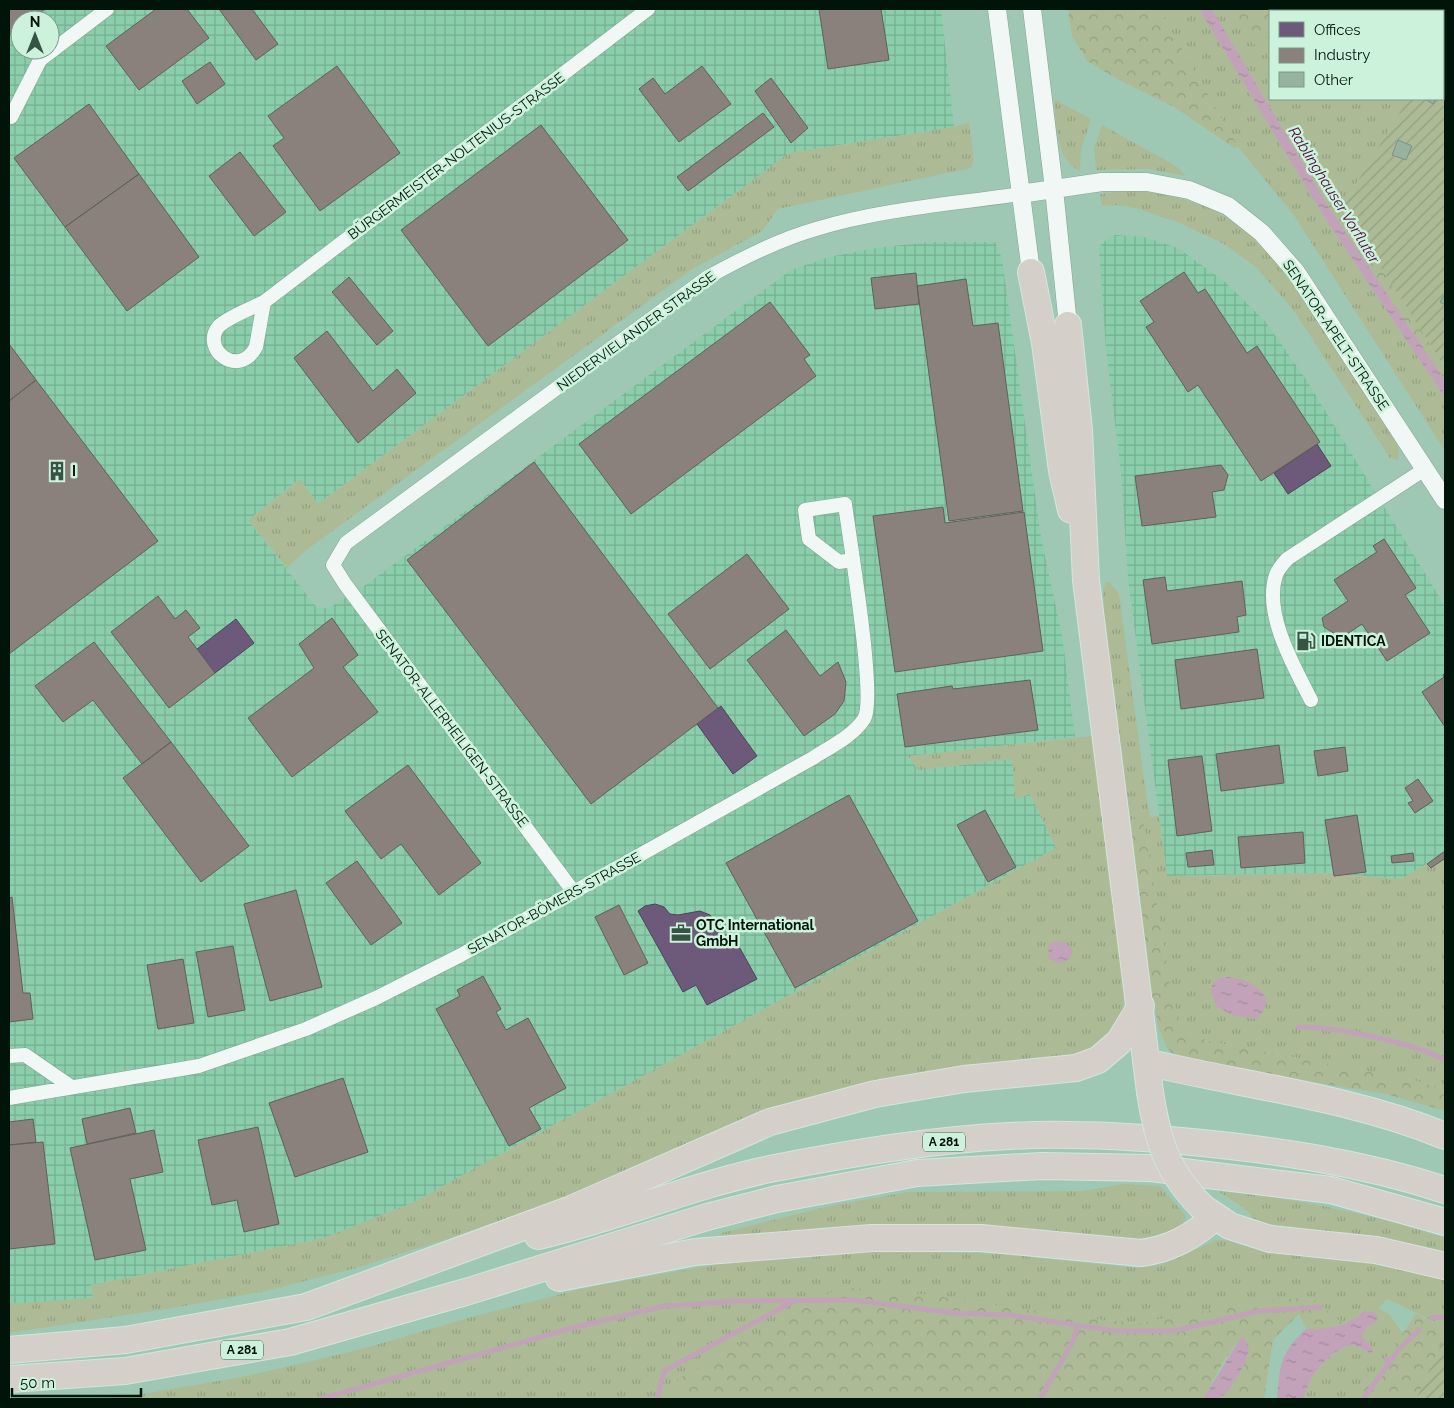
<svg xmlns="http://www.w3.org/2000/svg" width="1454" height="1408" font-family="Raleway,sans-serif">
<defs>
<pattern id="industrial-grid" width="8" height="8" patternUnits="userSpaceOnUse" patternTransform="scale(1.25)"><rect width="8" height="8" fill="#8aceab"/><path d="M0 4h8M4 0v8" fill="none" stroke="#75b092"/></pattern>
<pattern id="grass-tufts" width="24" height="20" patternUnits="userSpaceOnUse" patternTransform="scale(1.25)"><rect width="24" height="20" fill="#acbb96"/><path d="M3 7l-1-3M5 7V3M7 7l1-3M15 17l-1-3M17 17v-4M19 17l1-3" fill="none" stroke="#92a080"/></pattern>
<pattern id="forest-crowns" width="20" height="18" patternUnits="userSpaceOnUse" patternTransform="scale(1.25)"><rect width="20" height="18" fill="#acbb96"/><path d="M2 6a3 3 0 1 1 6 0M12 15a3 3 0 1 1 6 0" fill="none" stroke="#92a080"/></pattern>
<pattern id="garden-furrows" width="10" height="10" patternUnits="userSpaceOnUse" patternTransform="scale(1.25)"><rect width="10" height="10" fill="#acbb96"/><path d="M-1 1l2-2M0 10L10 0M9 11l2-2" fill="none" stroke="#92a080"/></pattern>
<pattern id="water-ripples" width="26" height="14" patternUnits="userSpaceOnUse" patternTransform="scale(1.25)"><rect width="26" height="14" fill="#c1a2b8"/><path d="M2 4q2-2 4 0t4 0M15 11q2-2 4 0t4 0" fill="none" stroke="#a48b9d"/></pattern>
</defs>
<rect width="100%" height="100%" fill="#9ec8b3"/>
<path fill="url(#industrial-grid)" fill-rule="evenodd" d="M9 9H941L954 127 789 153 318 504 300 479 248 520 317 608H329L367 584 791 270 829 257 882 247 933 242H995L1002 259 1041 538 1062 635 1075 737 908 757 919 770 1012 759 1015 798 1030 794 1056 848 414 1202 324 1238 91 1285 93 1298 9 1304ZM20 20H50V50H20Z
M1115 235 1144 237 1178 248 1225 282 1265 321 1305 378 1445 606V856L1444 854 1401 879 1330 873 1167 876 1128 578 1121 472 1106 349 1099 249 1102 243Z"/>
<path fill="url(#grass-tufts)" d="M1159 9H1199L1324 217 1445 398V451L1293 214 1238 147Z
M1212 9H1234L1253 45 1270 36V99H1408L1342 207 1332 189 1324 199Z
M1285 9H1445V37L1443 41V11H1286Z
M1056 100 1091 119 1081 150 1080 171C1055 160 1057 124 1054 101Z
M969 122 974 160 971 168 778 209 762 231 691 270 305 551 287 568 248 520 300 479 318 504 789 153 954 127Z
M1102 125 1176 166 1186 176 1148 169 1096 170 1094 148Z
M1130 190C1160 193 1188 198 1215 211 1267 236 1300 293 1330 340 1352 373 1373 406 1395 439L1399 451 1398 460 1390 458 1294 311 1256 267 1224 244 1177 222 1139 209 1117 205 1102 206 1100 194Z
M1109 582 1119 593 1146 793 1150 817 1159 816 1167 876 1330 873 1401 879 1444 854 1445 856V1090L1417 1081 1208 1041 1183 1031 1172 997 1143 818 1130 820 1104 614 1103 590 1106 583Z
M1092 736 1125 977 1123 1011 1114 1033 1094 1051 1072 1058 980 1067 631 1172 529 1212 360 1267 266 1291 173 1308 9 1333V1304L93 1298 91 1285 324 1238 414 1202 1056 848 1030 794 1015 799 1012 759 919 770 908 756Z
M1123 1184 1160 1186 1186 1216 1182 1230 1158 1241 1122 1242 921 1225 831 1227 721 1238V1233L829 1206 908 1192 1082 1191Z
M1218 1191C1295 1198 1371 1214 1445 1238V1252L1355 1235 1268 1224 1254 1219 1244 1208Z
M1216 1240H1225L1251 1248 1366 1261 1445 1277V1327L1387 1299 1379 1308 1390 1315 1403 1334 1357 1399H1304C1307 1379 1328 1353 1348 1346 1356 1343 1363 1349 1370 1353L1372 1347 1361 1336 1367 1327 1377 1320 1375 1312 1364 1311 1353 1321 1343 1324 1315 1300 1298 1298 1240 1304 1140 1323 1081 1318 929 1295 841 1287 676 1380 671 1399H95L137 1395 242 1377 358 1350 475 1316 584 1288 734 1261 885 1250 1004 1254 1137 1268 1163 1264Z"/>
<path fill="url(#forest-crowns)" d="M1068 9H1159L1238 147 1234 148 1174 107 1117 79 1087 61 1072 36Z
M1234 9H1285L1286 11H1270V36L1253 45Z
M1332 189 1445 367V380L1330 209 1324 199Z
M1143 818 1172 997 1183 1031 1208 1041 1417 1081 1445 1090V1111L1386 1094 1185 1061 1175 1056 1167 1048 1159 1029 1152 996 1130 820Z
M841 1287 929 1295 1081 1318 1140 1323 1240 1304 1298 1298 1315 1300 1343 1324 1323 1330 1306 1329 1299 1314 1273 1340 1264 1399H1215L1226 1394 1245 1364 1241 1337 1222 1364 1203 1399H671L676 1380Z
M1416 1314 1445 1327V1336L1416 1399 1358 1398Z"/>
<path fill="url(#garden-furrows)" d="M1445 37V363L1441 361 1342 207 1408 99H1443V41Z
M1445 1336V1399H1416Z"/>
<path fill="url(#water-ripples)" d="M1199 9H1212L1330 209 1445 380V398L1324 217Z
M1054 941 1066 943 1073 951C1071 959 1065 962 1057 963L1048 958 1049 944Z
M1227 977C1243 978 1261 985 1267 1001L1263 1011 1257 1019 1235 1016 1217 1007 1211 992 1212 984 1220 978Z
M1364 1311 1375 1312 1378 1320 1367 1327 1361 1336 1372 1347 1373 1352 1370 1353C1363 1349 1356 1343 1348 1346 1328 1352 1307 1379 1304 1399H1277C1280 1365 1280 1353 1306 1329 1327 1330 1349 1326 1364 1311Z
M1241 1337 1245 1339 1249 1349 1245 1364 1226 1394 1216 1399H1203Z"/>
<path fill="#6d597a" stroke="#4c4458" d="M1317 444 1331 466 1288 494 1274 473Z
M236 619 254 643 215 673 197 649Z
M721 706 757 756 733 774 697 724Z
M655 904 664 907 670 914 678 915 700 911 710 915 724 936 731 932 757 979 707 1005 696 985 683 992 638 911 645 906Z"/>
<path fill="#8a817c" stroke="#61605a" d="M9 9H45L30 20H20V27L9 36Z
M156 9H187L209 38 139 90 106 46Z
M219 9H252L278 44 256 60Z
M819 9H881L889 60 828 69Z
M210 62 225 84 197 104 182 81Z
M337 66 400 153 320 211 273 146 284 138 268 116Z
M702 66 731 104 679 142 639 89 653 78 665 94Z
M771 78 808 128 791 143 755 91Z
M89 104 139 174 65 227 14 158Z
M763 113 774 127 688 191 677 177Z
M541 125 628 240 488 346 401 230Z
M240 152 286 212 254 236 209 176Z
M139 174 199 257 127 311 65 227Z
M1184 272 1198 293 1205 289 1247 353 1257 346 1320 442 1261 481 1198 385 1188 392 1146 327 1154 322 1140 301Z
M916 273 919 304 875 309 871 278Z
M349 277 393 331 377 345 332 292Z
M966 279 973 326 998 323 1023 511 949 521 917 286Z
M770 302 810 355 804 359 816 376 631 514 579 444Z
M327 331 373 391 397 369 416 393 358 443 294 358Z
M9 344 36 380 9 401Z
M36 380 158 541 9 654V401Z
M534 462 718 708 591 804 407 560Z
M1221 465 1228 475 1224 490 1212 492 1216 517 1142 526 1135 476Z
M943 507 945 523 1024 512 1043 651 895 672 873 516Z
M1384 539 1416 588 1405 595 1430 633 1387 661 1362 624 1341 638 1324 627 1322 618 1348 601 1334 580 1377 552 1373 546Z
M747 554 789 609 710 669 668 614Z
M1165 577 1167 591 1242 581 1246 615 1237 617 1239 632 1152 644 1143 580Z
M158 596 175 619 186 610 200 628 188 637 215 673 169 708 111 632Z
M332 618 358 655 343 667 378 712 292 777 248 718 314 668 299 644Z
M786 630 820 676 838 662 846 682 844 701 835 714 804 736 747 660Z
M94 642 171 742 142 764 93 700 63 722 35 686Z
M1257 649 1264 698 1181 709 1175 660Z
M1445 673V727L1422 692 1444 677 1443 675Z
M1030 680 1038 730 905 747 897 694 952 686 953 689Z
M171 742 249 846 201 882 123 778Z
M1279 745 1284 783 1221 791 1216 754Z
M1345 747 1348 771 1318 776 1314 751Z
M1202 756 1212 831 1177 836 1168 760Z
M408 765 481 863 439 895 401 844 381 859 345 811Z
M1418 779 1433 801 1415 813 1408 803 1413 801 1405 788Z
M849 795 918 921 795 988 726 863Z
M985 810 1016 867 988 882 957 825Z
M1357 815 1366 872 1334 876 1325 820Z
M1303 832 1305 863 1241 868 1238 837Z
M1212 850 1214 865 1188 867 1186 853Z
M1445 851V861L1444 859 1431 868 1427 864Z
M1413 853 1414 861 1392 863 1391 856Z
M357 861 402 923 371 945 326 883Z
M296 890 322 987 270 1001 244 904Z
M12 897 23 993H30L33 1019 9 1022V898Z
M619 905 648 963 624 975 595 917Z
M233 946 245 1010 208 1017 196 952Z
M183 959 194 1023 158 1029 147 965Z
M483 976 501 1009 496 1012 506 1030 528 1018 566 1088 529 1108 541 1129 509 1146 436 1009 460 996 457 990Z
M343 1078 368 1152 295 1177 269 1103Z
M130 1108 136 1133 87 1144 82 1119Z
M33 1119 36 1142 9 1145V1122Z
M258 1127 279 1224 244 1232 237 1200 212 1205 198 1140Z
M154 1130 163 1172 130 1179 146 1250 95 1260 70 1148Z
M43 1142 55 1244 9 1249V1145Z"/>
<g fill="none" stroke-linecap="round" stroke-linejoin="round">
<path stroke="#c1a2b8" stroke-width="5" d="M1298 1027C1334 1026 1414 1043 1445 1060
M1431 1318 1445 1317
M1390 1362 1399 1349 1419 1330
M320 1399 576 1327 664 1306 736 1301 853 1300 955 1313 1010 1315 1116 1331H1173L1258 1311 1321 1307
M657 1399 664 1371 796 1300
M1040 1399 1073 1341 1078 1325
M1363 1399 1390 1362 1386 1359"/>
</g>
<path fill="#97b29e" stroke="#799480" d="M1425 99H1436L1433 104Z
M1398 140 1412 146 1406 160 1392 155Z
M1445 294V305L1440 302Z"/>
<g fill="none" stroke-linecap="round" stroke-linejoin="round">
<defs>
<path id="minor" d="M11 117 40 60 107 9
M264 302 256 347C238 380 200 348 219 326 228 317 252 308 264 302L648 9
M1311 700C1294 667 1263 613 1276 575 1278 569 1284 563 1287 559L1425 469
M573 891 345 584 333 565 346 543 708 277C743 258 778 240 816 229 882 209 953 204 1020 194
M9 1056 25 1055 70 1086
M9 1098 199 1066 306 1029 376 998 461 955 813 758C830 747 853 736 864 719 877 699 849 537 845 504L805 510 809 539 839 562 853 560"/>
<path id="tertiary" d="M997 9 1031 272
M1032 9 1054 189 1068 325
M1020 194 1102 182H1147L1189 190 1228 206 1262 233 1296 272 1445 500"/>
<path id="motorway" d="M1031 272 1045 343 1062 471 1071 510
M1068 325 1079 430 1086 580 1150 1092
M1146 1062C1246 1086 1350 1097 1445 1136
M1203 1208 1230 1226 1270 1239 1376 1250 1445 1266
M538 1236C618 1218 694 1184 775 1168 851 1153 931 1140 1009 1136 1066 1133 1124 1136 1181 1141 1270 1149 1360 1162 1445 1190
M559 1278 695 1252 872 1238H981L1141 1253C1171 1249 1192 1237 1215 1217
M9 1350 126 1340 306 1307 569 1210 770 1122 875 1094 964 1079 1076 1068 1098 1060 1119 1042 1141 1006
M9 1379 125 1371 290 1342 469 1291 707 1217 777 1199 917 1173 1042 1166 1151 1168 1331 1190 1445 1222"/>
</defs>
<use href="#minor" stroke="#84a594" stroke-width="15"/>
<use href="#tertiary" stroke="#84a594" stroke-width="19"/>
<use href="#motorway" stroke="#d3e6dd" stroke-width="28"/>
<use href="#minor" stroke="#f0f7f4" stroke-width="14"/>
<use href="#tertiary" stroke="#f0f7f4" stroke-width="18"/>
<use href="#motorway" stroke="#d4cfc8" stroke-width="26"/>
<defs>
<path id="motorway-bridge" d="M1150 1092C1158 1142 1166 1171 1203 1208"/>
</defs>
<use href="#motorway-bridge" stroke="#d3e6dd" stroke-width="28" stroke-linecap="butt"/>
<use href="#motorway-bridge" stroke="#d4cfc8" stroke-width="26"/>
</g>
<defs>
<symbol id="building-bare" viewBox="-9 -9 18 18"><path d="M-4-6H4V6H1V3H-1V6H-4ZM-2.5-4.3h1.7v1.8h-1.7ZM.8-4.3h1.7v1.8H.8ZM-2.5-1h1.7V.8h-1.7ZM.8-1h1.7V.8H.8Z" fill="#375344" stroke="#ccf2dc" stroke-width="2.5" paint-order="stroke"/></symbol>
<symbol id="fuel-bare" viewBox="-9 -9 18 18"><path d="M-5.5-6h7V0h2V4h1.3V-2.5L3-4.5l.8-.8L6-3V5H2.5V1h-1V6h-7ZM-4.2-4.7v3.2H.2V-4.7Z" fill="#375344" stroke="#ccf2dc" stroke-width="2.5" paint-order="stroke"/></symbol>
<symbol id="office-bare" viewBox="-9 -9 18 18"><path d="M-6-3h4V-5.5h4V-3h4V5H-6ZM-1-4.5V-3h2v-1.5ZM-6 0V1H6V0Z" fill="#375344" stroke="#ccf2dc" stroke-width="2.5" paint-order="stroke"/></symbol>
</defs>
<g fill-rule="evenodd">
<use href="#building-bare" x="43" y="457" width="28" height="28"/>
<use href="#fuel-bare" x="1292" y="627" width="28" height="28"/>
<use href="#office-bare" x="667" y="919" width="28" height="28"/>
</g>
<g text-anchor="middle" stroke-width="5" stroke-linejoin="round" paint-order="stroke">
<g fill="#ccf2dc" stroke="#3d5748" stroke-width="1">
<rect x="923" y="1132.5" width="42" height="19" rx="4"/>
<rect x="221" y="1340.5" width="42" height="19" rx="4"/>
</g>
<g font-size="12" font-weight="bold" fill="#001409">
<text x="944" y="1146">A 281</text>
<text x="242" y="1354">A 281</text>
</g>
<g font-size="14" fill="#001409" stroke="#ccf2dc">
<text transform="translate(456 156) rotate(-37)" y="5">BÜRGERMEISTER-NOLTENIUS-STRASSE</text>
<text transform="translate(636 331) rotate(-36)" y="5">NIEDERVIELANDER STRASSE</text>
<text transform="translate(1336 335) rotate(56)" y="5">SENATOR-APELT-STRASSE</text>
<text transform="translate(452 728) rotate(53)" y="5">SENATOR-ALLERHEILIGEN-STRASSE</text>
<text transform="translate(554 903) rotate(-29)" y="5">SENATOR-BÖMERS-STRASSE</text>
</g>
<g font-size="14" font-weight="bold" fill="#001409" stroke="#ccf2dc" text-anchor="start">
<text x="72" y="476">I</text>
<text x="1321" y="646">IDENTICA</text>
<text x="696" y="930">OTC International<tspan x="696" dy="16">GmbH</tspan></text>
</g>
<g font-size="15" font-style="italic" fill="#520940" stroke="#ccf2dc">
<text transform="translate(1334 195) rotate(58)" y="5">Rablinghauser Vorfluter</text>
</g>
</g>
<rect width="1454" height="1408" fill="none" stroke="#001409" stroke-width="20"/>
<rect x="1269" y="10" width="175" height="90" fill="#ccf2dc" stroke="#7a9988"/>
<rect x="1279" y="22" width="25" height="15" fill="#6d597a" stroke="#7a9988"/>
<text x="1314" y="35" font-size="15" fill="#001409">Offices</text>
<rect x="1279" y="48" width="25" height="15" fill="#8a817c" stroke="#7a9988"/>
<text x="1314" y="60" font-size="15" fill="#001409">Industry</text>
<rect x="1279" y="72" width="25" height="15" fill="#97b29e" stroke="#7a9988"/>
<text x="1314" y="85" font-size="15" fill="#001409">Other</text>
<g transform="translate(35 35)"><circle r="24" fill="#ccf2dc" stroke="#7a9988"/>
<path d="M0-4L9 19L0 12L-9 19Z" fill="#375344"/>
<text y="-8" font-size="14" font-weight="bold" text-anchor="middle" fill="#001409">N</text>
</g>
<path d="M12 1388v8h129v-8" fill="none" stroke="#001409" stroke-width="2.5"/>
<text x="20" y="1388" font-size="15" fill="#001409" stroke="#ccf2dc" stroke-width="4" paint-order="stroke">50 m</text>
</svg>
